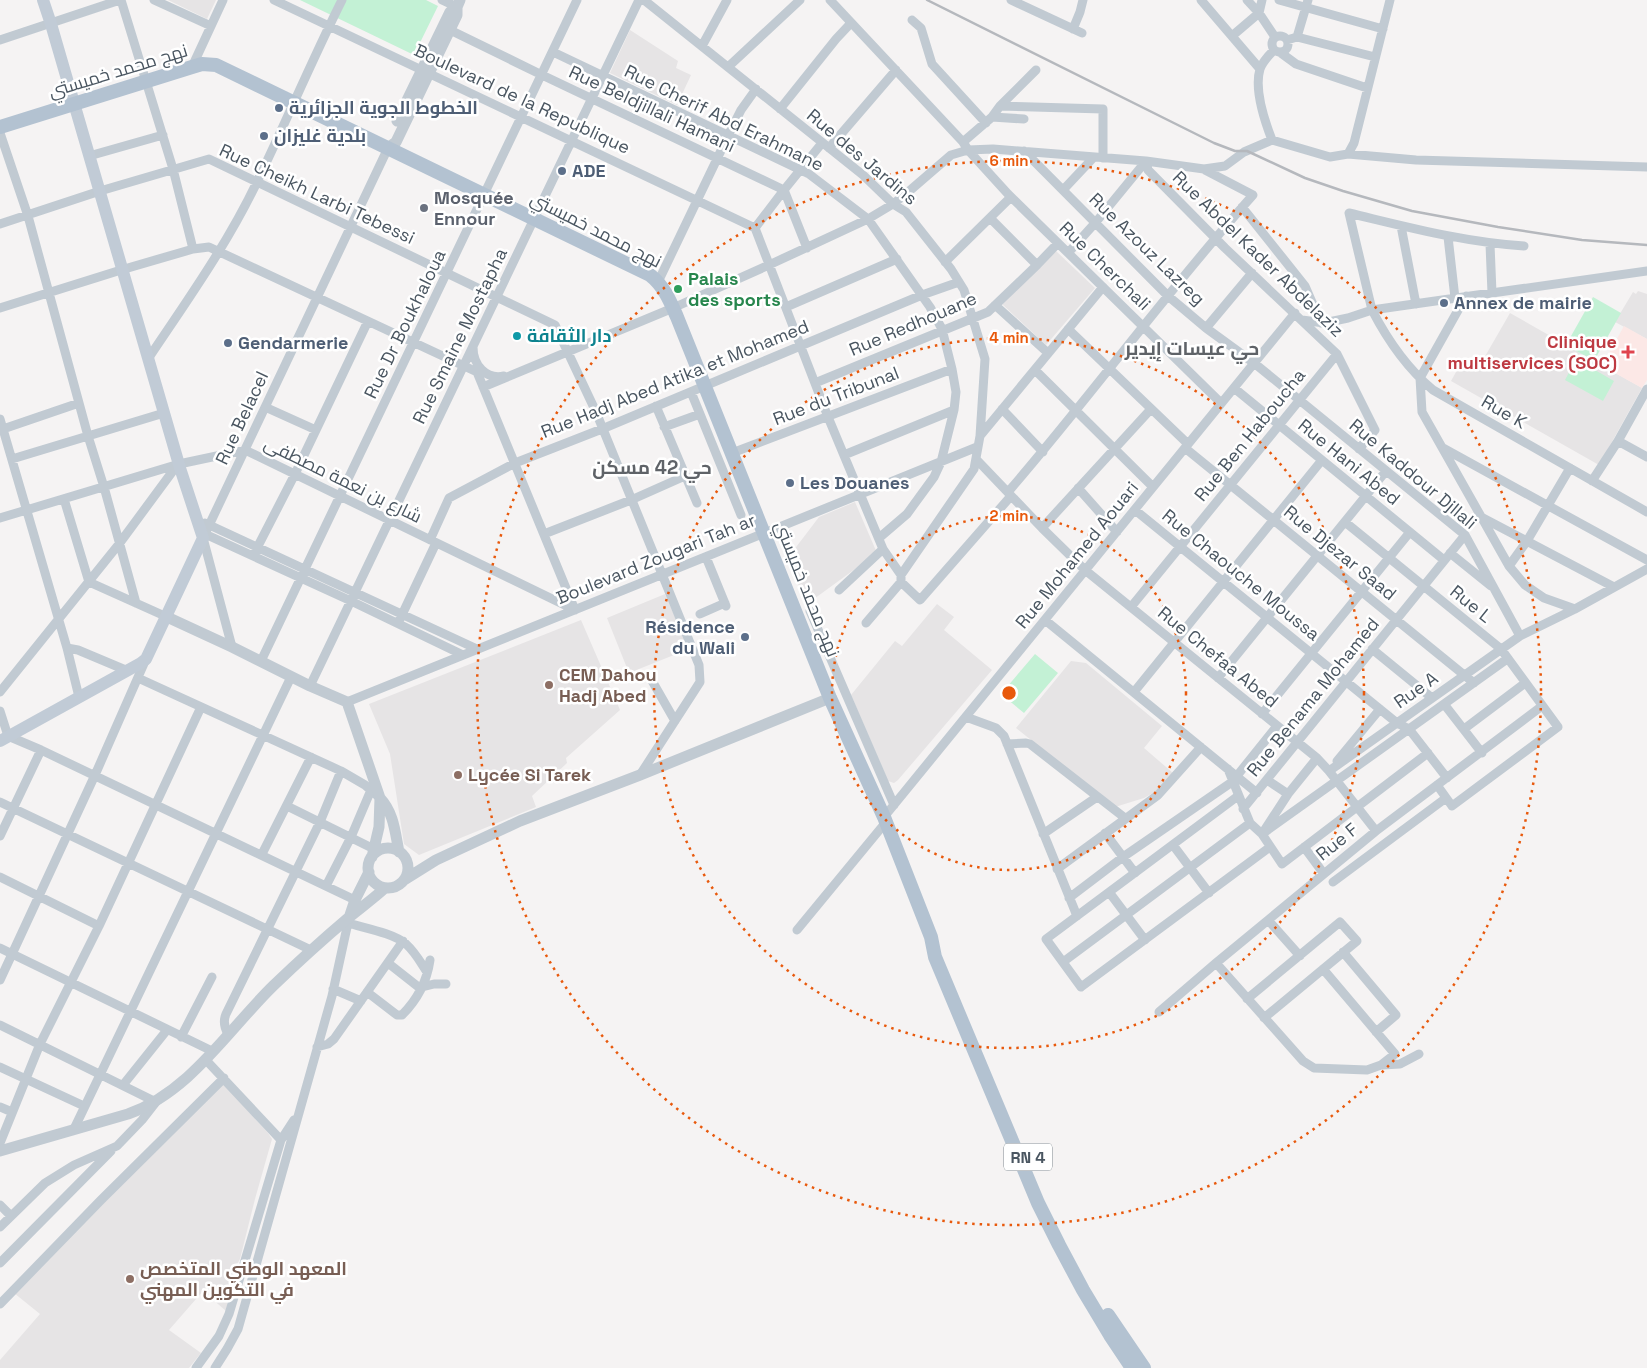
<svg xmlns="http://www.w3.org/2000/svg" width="1647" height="1368" font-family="'Space Grotesk',Cairo,sans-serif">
<rect width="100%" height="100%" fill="#f5f3f3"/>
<path fill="#e6e4e5" d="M168 0H216L207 19Z
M630 30 678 61 676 68 691 75 677 105 610 73Z
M1056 251 1095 288 1046 345 1002 304Z
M1638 291 1647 294V339L1615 322 1633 292 1636 294Z
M1510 313 1642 388 1599 465 1451 381 1461 363 1476 372Z
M855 502 877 553 807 604 787 559 819 517Z
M665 594 689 649 629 673 607 618Z
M937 604 954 617 944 630 992 670 898 780 894 783 888 781 851 695 895 641 902 646Z
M581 620 620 710 566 758 567 763 532 796 536 807 419 855 404 844 390 754 369 704Z
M1071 661 1086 663 1162 726 1144 748 1173 773 1155 792 1144 798 1115 807 1016 728Z
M223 1083 268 1133 272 1139 255 1199 240 1259 235 1268 226 1311 203 1291 169 1330 201 1353 189 1368H0V1360L40 1314 14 1293Z"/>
<path fill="#fce8e6" d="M1624 326 1647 339V380L1642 388 1602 366Z"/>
<path fill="#c3f1d5" d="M300 0H426L438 6 414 55Z
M1593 297 1621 313 1594 361 1566 345Z
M1576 359 1614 381 1603 401 1565 380Z
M1035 654 1058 673 1024 713 1001 694Z"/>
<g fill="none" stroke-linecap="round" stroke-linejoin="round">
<path stroke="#c1cad2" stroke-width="9" d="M121 0 173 169 193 249
M154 0 211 26
M274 0 755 228
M442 0 457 7
M644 0 863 175 893 204 906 212 951 269 964 290 985 359 980 436 974 469 901 575
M830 0 963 142 968 150 1008 194 1221 403
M1011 0 1082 33
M1201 0 1260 69
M1247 0 1259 13 1275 37
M1279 0 1383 29
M912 20 921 28 932 64 986 123
M1073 29 1080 12 1083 0
M450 30 542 75 784 190 807 248
M1272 44a8 8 0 1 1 16 0a8 8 0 1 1-16 0Z
M1232 36 1259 13 1262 0
M1297 37 1308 0
M0 40 120 0
M1287 40 1297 37 1375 57
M702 46 727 0
M553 52 809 174 868 219 930 307 942 329 952 369 956 392 954 410 941 462 934 477 907 514 879 538
M1281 53 1296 64 1367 88
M192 67 223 0
M728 67 800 0
M1000 106 1103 109V158
M780 109 836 39 851 23
M992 117 1024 119
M0 133 28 216 88 436 104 487 136 603
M1272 140C1265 122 1254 89 1260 69 1262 63 1269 55 1274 50
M963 142 992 117 1000 106 1036 70
M829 148 896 70
M1024 151 1168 296 1206 328 1254 363 1465 535 1520 636
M1348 154 1354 143 1390 0
M89 156 163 135
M1146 161 1148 170 1225 248 1337 354 1375 430 1359 449
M1063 190 1094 157
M1242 207 1305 286 1321 323
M990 218 1037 265
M0 224 100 191 209 159 555 325 596 412 699 665 700 682 640 775
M1401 226 1416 304
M755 228 828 417 883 549 901 575V582L920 600 1011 496
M755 228 784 190 822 143
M1448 237 1455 298
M1490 244 1492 293
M1524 246C1463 242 1408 227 1349 213L1372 310C1387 339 1408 369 1433 390L1647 512
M1068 253 1096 222 1146 161
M945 262 1011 197
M658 282 728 136 741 110 756 89
M1466 296 1420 378 1422 412 1509 566 1525 585 1544 598 1575 609 1647 569
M995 305 1048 353
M786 307 897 259
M0 308 121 270 193 249 209 247 477 372 575 610
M1302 320 1324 323 1348 318 1372 310 1647 271
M1206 328 1252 273
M1068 329 1188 444
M473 347C473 365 486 380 504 376
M148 359C186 302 227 245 257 182 286 122 312 60 342 0
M1035 370 1153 487
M815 383 988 312 1037 265 1058 243
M483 387 673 308 769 265 868 219 893 204 907 193 951 155 968 150 993 149 1146 161 1204 169 1225 166 1244 152 1272 140 1330 157 1348 154 1416 160 1647 167
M1234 388 1444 560
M691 392 741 515
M656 406 697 503
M265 407 316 430
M1002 409 1043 452
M0 419 67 648
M664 427 700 414
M3 429 79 403
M980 436 1103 287
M1618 441 1647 457
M1185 448 1474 683
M1443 448 1647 560
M732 453 952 369
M844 455 954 410
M12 459 164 413
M976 459 1042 528 1085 570 1317 758 1329 771 1376 831
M1592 481 1618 441 1647 389
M1078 488 1117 532
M1008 492C1092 395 1167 291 1253 195L1205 170
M64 499 89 582 167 617
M1135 510 1397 723 1409 729 1447 778
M1481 517 1614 587
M0 518 179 464 245 450 575 610
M1345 522 1501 649 1558 727 1452 806 1437 785
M205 523 477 649
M1042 528 1151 409
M205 534 351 601 463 655
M544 534 631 500 685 476
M430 540 449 498 515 463 602 429 922 295 959 282
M255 552 295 474 368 321
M1450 553 1491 586
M706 557 726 606
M1509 566 1527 541 1570 468
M839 590 883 549
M1131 607 1337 354
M810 611 894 805
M700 614 725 603
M400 619 436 543
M1045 620 1257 793
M866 623 901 582
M232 647 203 538 388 148
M1372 649 1432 698
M261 661 577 0
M138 678 341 771 365 785 380 798
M1218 678 1386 471
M651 679 675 721
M310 686 639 0
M0 692 119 544 178 464
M1134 692 1322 460
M79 697 67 648 78 650 128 671
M347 702 977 447
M1444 704 1482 753
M0 711 8 736 41 750 355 900
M1262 714 1410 532
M966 717 996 728 1004 736 1077 916
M1464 729 1525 683
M1007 744 1026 743 1030 744 1125 818
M1317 758 1288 794 1262 834 1282 864 1428 753
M1337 761 1380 709
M1228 769 1250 823 1262 834 1507 659
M1329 771 1520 636 1575 609
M1267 780 1288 794
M1238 796 1046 939 1081 987 1270 847
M0 802 311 950
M287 806 374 849
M1243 809 1465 535
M884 817 1295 313
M1105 833 1135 873
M1043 834 1097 797
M0 836 41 750
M1173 845 1209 893
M1304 847 1324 874
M262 854 311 757
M1057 869 1158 795 1201 747
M0 877 99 926
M1333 882 1446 798
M326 886 351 837 371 790
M1109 892 1145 940
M1069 898 1123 857 1232 782 1277 726
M1268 920 1300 956
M348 923C364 928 393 933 406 944 415 952 421 963 427 972
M797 930 886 822
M0 948 212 1051
M1343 952 1396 1015 1376 1032
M1063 962 1250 823
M388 963 421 989
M1216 963 1303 1061 1314 1068 1367 1070 1381 1065 1395 1054 1323 969
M0 980 95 775 146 659
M422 987 434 984H446
M333 989 361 1001
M367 992 397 1015H402C417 1000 427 981 430 960
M1247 999 1340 922 1357 941 1264 1018
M1159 1012 1216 963 1376 831 1542 706
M0 1025 156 1102 142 1120 117 1146 74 1165 45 1183 0 1227
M228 1034C224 1027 223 1021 226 1014L320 822 341 771
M181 1037 212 977
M317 1047 328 1044 334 1039 403 941
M205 1059 281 1140
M1382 1065 1400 1064 1419 1054
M0 1067 84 1106
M123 1085 167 1030
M0 1107 12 1112
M74 1129 291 677
M0 1143 40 1044 99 926 201 707
M0 1205 11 1216
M0 1263 111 1151
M0 1304 101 1200 224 1078
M196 1368 219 1336 229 1314 281 1140 294 1120
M215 1368 227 1349 238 1329 332 996 349 918"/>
<path stroke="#c1cad2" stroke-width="11" d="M397 121 450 12 457 7
M388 148 396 142 457 15V7L460 0
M167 617 232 647 310 686 347 702 380 798 379 827 372 857
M380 798C394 813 395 832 399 852
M368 868a20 20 0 1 1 40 0a20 20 0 1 1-40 0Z
M404 880 436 860 520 821 640 775 830 698
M349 918 355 900 369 872
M0 1151 128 1114C190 1092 228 1030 273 986 297 963 321 941 347 919 359 909 373 899 385 888"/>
<path stroke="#c1cbd6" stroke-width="12" d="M0 741 141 663 146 659 203 538 180 468 51 24 43 0"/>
<path stroke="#b3c2d1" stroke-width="14" d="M0 127 192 67 202 64 216 65 650 275C664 286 670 301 677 317L830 698 884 817 931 937 935 957 1038 1203 1059 1245 1083 1290 1110 1335 1132 1368
M1108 1315 1144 1368"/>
<path stroke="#b5b8bd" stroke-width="2.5" d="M927 0 1214 143 1235 151H1247L1305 178 1343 191 1412 211 1498 227 1582 240 1647 245"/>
</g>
<g fill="none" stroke="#e8590c" stroke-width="2.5" stroke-dasharray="2.5 5">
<circle cx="1009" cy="693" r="177"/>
<circle cx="1009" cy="693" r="355"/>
<circle cx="1009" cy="693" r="532"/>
</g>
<g fill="#5c6f8a" stroke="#fff" stroke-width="2">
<circle cx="279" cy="108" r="5"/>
<circle cx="264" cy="136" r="5"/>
<circle cx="562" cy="171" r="5"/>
<circle cx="1444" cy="303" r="5"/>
<circle cx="228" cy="343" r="5"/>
<circle cx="790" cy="483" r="5"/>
<circle cx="745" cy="637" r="5"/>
</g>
<circle fill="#6b7280" stroke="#fff" stroke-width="2" cx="424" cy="208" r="5"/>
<circle fill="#2e9e5b" stroke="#fff" stroke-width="2" cx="678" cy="289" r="5"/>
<circle fill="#0f9aa8" stroke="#fff" stroke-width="2" cx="517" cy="336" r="5"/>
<path fill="#e0444e" stroke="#fff" stroke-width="2" d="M1625.5 344.5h5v5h5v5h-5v5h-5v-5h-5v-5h5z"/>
<g fill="#8d6e63" stroke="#fff" stroke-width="2">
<circle cx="549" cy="685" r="5"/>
<circle cx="458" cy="775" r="5"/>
<circle cx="130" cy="1279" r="5"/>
</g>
<g text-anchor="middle" stroke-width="5" stroke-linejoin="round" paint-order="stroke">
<rect fill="#fff" stroke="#808990" stroke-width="1" x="1004" y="1143.5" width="48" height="27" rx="4"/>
<g font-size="16" font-weight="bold" fill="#4a5661">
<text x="1028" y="1163">RN 4</text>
</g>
<g font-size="18" fill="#4a5661" stroke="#fff">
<text transform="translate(118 71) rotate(-17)" y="6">نهج محمد خميستي</text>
<text transform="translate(522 99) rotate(25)" y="6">Boulevard de la Republique</text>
<text transform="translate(652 109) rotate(25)" y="6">Rue Beldjillali Hamani</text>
<text transform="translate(724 118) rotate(26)" y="6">Rue Cherif Abd Erahmane</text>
<text transform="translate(862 157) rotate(40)" y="6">Rue des Jardins</text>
<text transform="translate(317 194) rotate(25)" y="6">Rue Cheikh Larbi Tebessi</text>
<text transform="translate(596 230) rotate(27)" y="6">نهج محمد خميستي</text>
<text transform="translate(1147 249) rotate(44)" y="6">Rue Azouz Lazreg</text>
<text transform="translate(1258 254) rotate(44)" y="6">Rue Abdel Kader Abdelaziz</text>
<text transform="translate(1105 266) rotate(44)" y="6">Rue Cherchali</text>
<text transform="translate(405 324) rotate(-64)" y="6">Rue Dr Boukhaloua</text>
<text transform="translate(913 324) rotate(-23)" y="6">Rue Redhouane</text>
<text transform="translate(460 336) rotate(-64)" y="6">Rue Smaine Mostapha</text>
<text transform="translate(675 379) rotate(-22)" y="6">Rue Hadj Abed Atika et Mohamed</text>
<text transform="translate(836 396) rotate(-21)" y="6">Rue du Tribunal</text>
<text transform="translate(1504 412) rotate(30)" y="6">Rue K</text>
<text transform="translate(242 418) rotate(-65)" y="6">Rue Belacel</text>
<text transform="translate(1250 435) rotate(-51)" y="6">Rue Ben Haboucha</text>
<text transform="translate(1349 462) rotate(39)" y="6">Rue Hani Abed</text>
<text transform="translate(1413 474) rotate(40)" y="6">Rue Kaddour Djllali</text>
<text transform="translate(343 480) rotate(26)" y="6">شارع بن نعمة مصطفى</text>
<text transform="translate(1340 553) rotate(39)" y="6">Rue Djezar Saad</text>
<text transform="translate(1077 555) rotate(-51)" y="6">Rue Mohamed Aouari</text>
<text transform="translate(656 559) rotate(-22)" y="6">Boulevard Zougari Tah ar</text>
<text transform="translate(1241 575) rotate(39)" y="6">Rue Chaouche Moussa</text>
<text transform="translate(807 589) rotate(68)" y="6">نهج محمد خميستي</text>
<text transform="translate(1471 604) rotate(39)" y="6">Rue L</text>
<text transform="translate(1218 657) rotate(39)" y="6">Rue Chefaa Abed</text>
<text transform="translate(1416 690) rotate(-35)" y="6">Rue A</text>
<text transform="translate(1313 697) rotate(-51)" y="6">Rue Benama Mohamed</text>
<text transform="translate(1337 842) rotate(-39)" y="6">Rue F</text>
</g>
<g font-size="18" font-weight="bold" fill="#4e5e75" stroke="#fff" text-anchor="start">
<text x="289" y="114">الخطوط الجوية الجزائرية</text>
<text x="274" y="142">بلدية غليزان</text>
<text x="572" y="177">ADE</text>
<text x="1454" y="309">Annex de mairie</text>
<text x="238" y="349">Gendarmerie</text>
<text x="800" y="489">Les Douanes</text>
<text x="735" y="633" text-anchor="end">Résidence<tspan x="735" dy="21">du Wali</tspan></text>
</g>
<g font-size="18" font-weight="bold" fill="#5b616d" stroke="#fff" text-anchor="start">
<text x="434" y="204">Mosquée<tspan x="434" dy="21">Ennour</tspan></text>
</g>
<g font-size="18" font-weight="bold" fill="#27864d" stroke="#fff" text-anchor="start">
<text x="688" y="285">Palais<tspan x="688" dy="21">des sports</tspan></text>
</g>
<g font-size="18" font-weight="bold" fill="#0d838f" stroke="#fff" text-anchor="start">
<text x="527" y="342">دار الثقافة</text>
</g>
<g font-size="18" font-weight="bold" fill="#be3a42" stroke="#fff" text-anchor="end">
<text x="1617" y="348">Clinique<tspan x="1617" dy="21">multiservices (SOC)</tspan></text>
</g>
<g font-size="18" font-weight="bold" fill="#785e54" stroke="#fff" text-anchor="start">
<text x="559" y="681">CEM Dahou<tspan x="559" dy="21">Hadj Abed</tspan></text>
<text x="468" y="781">Lycée Si Tarek</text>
<text x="140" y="1275">المعهد الوطني المتخصص<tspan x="140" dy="21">في التكوين المهني</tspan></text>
</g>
<g font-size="19" font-weight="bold" fill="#5f6368" stroke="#fff">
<text x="1192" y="355">حي عيسات إيدير</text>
<text x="652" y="474">حي 42 مسكن</text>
</g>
</g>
<circle cx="1009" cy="693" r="8" fill="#e8590c" stroke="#fff" stroke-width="2.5"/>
<g font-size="15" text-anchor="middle" font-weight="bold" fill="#e8590c" stroke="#fff" stroke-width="5" stroke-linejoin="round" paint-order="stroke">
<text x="1009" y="166">6 min</text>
<text x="1009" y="343">4 min</text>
<text x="1009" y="521">2 min</text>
</g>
</svg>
